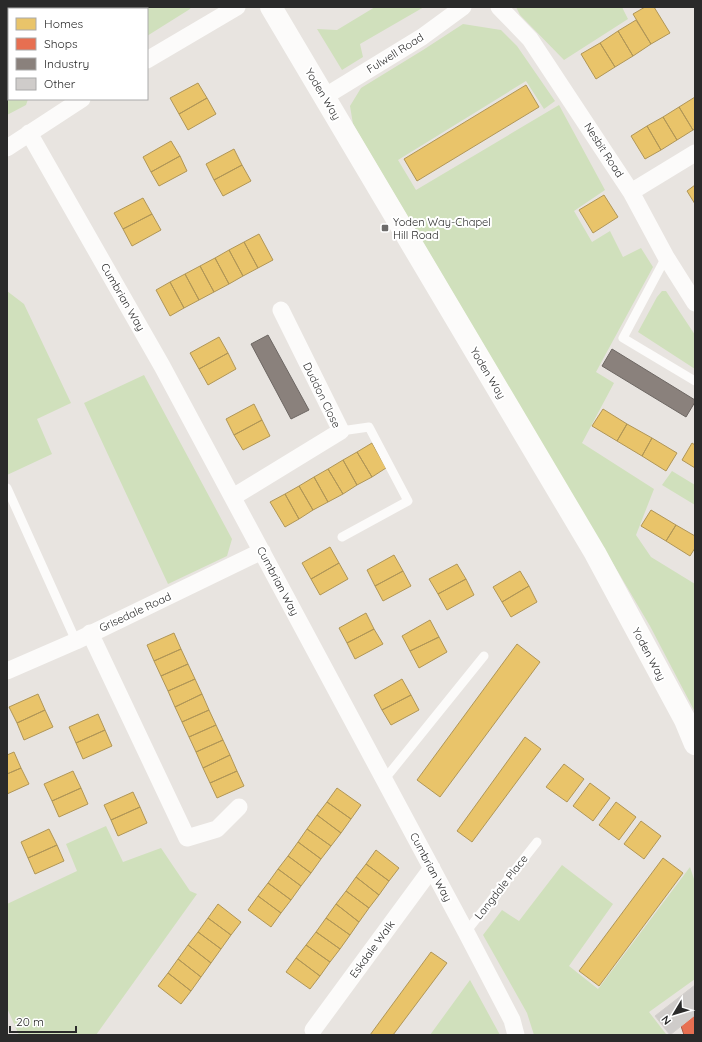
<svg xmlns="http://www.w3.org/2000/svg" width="702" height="1042" font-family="Quicksand,sans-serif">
<rect width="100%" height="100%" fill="#e8e4e0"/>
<path fill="#d0e0bc" d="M31 7H191L190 9 147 36V9H30L29 8Z
M375 7H424L360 44 363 57 342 70 317 29 337 30Z
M516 7H622L628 19 564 60 520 15Z
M463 24 501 30 517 46 555 101 544 109 526 81 398 160 416 190 559 105 605 190 574 211 592 242 610 231 623 257 641 248 653 267 596 372 614 383 582 443 654 489 636 535 651 557 695 584V712L650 626 353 124 350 106 361 88 423 50Z
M7 32 9 35V99H28L26 105 7 115Z
M7 291 24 304 71 403 37 419 52 454 7 475Z
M662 291H666L695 335V369L638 332 657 297Z
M144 375 232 539 227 556 168 584 84 403Z
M672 471 695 485V505L662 485Z
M106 826 123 862 161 848 190 891 197 894 96 1035H19L7 1008V904L77 871 66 844Z
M562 865 613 904 569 966 598 989 690 867 695 882V979L649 1012 666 1034 664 1035H534L527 1013 483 935 502 910 519 921Z
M470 980 500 1035H430Z"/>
<path fill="#e9c46a" stroke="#b09657" d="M645 7H654L670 33 651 44 633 14Z
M636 20 651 44 633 56 618 31Z
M618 31 633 56 615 67 600 43Z
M600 43 615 67 596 79 581 54Z
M198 83 207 98 179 114 170 98Z
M526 85 539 107 417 181 404 159Z
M695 97V129L693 130 679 107Z
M207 98 216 114 188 130 179 114Z
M679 107 693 130 677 140 663 117Z
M663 117 677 140 661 150 647 126Z
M647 126 661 150 645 159 631 136Z
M171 141 180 156 151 172 143 157Z
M234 149 242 165 214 180 206 164Z
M180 156 187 171 159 186 151 172Z
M242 165 251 181 223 196 214 180Z
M695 185V204L687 191Z
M604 195 618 217 593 233 579 210Z
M143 198 152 214 123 229 114 213Z
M152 214 161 230 132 246 123 229Z
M259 234 273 260 258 268 244 242Z
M244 242 258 268 243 276 229 250Z
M229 250 243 276 229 284 215 258Z
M215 258 229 284 214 292 200 266Z
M200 266 214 292 199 300 185 274Z
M185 274 199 300 184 308 170 282Z
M170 282 184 308 170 316 156 290Z
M219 337 228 353 199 369 190 353Z
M228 353 236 369 208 385 199 369Z
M254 404 262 420 234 435 226 419Z
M603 409 627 424 617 441 592 426Z
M262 420 270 436 243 450 234 435Z
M627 424 652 438 642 456 617 441Z
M652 438 677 453 666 471 642 456Z
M372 443 386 468 372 477 357 452Z
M692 443 695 445V468L682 460Z
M357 452 372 477 357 485 343 460Z
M343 460 357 485 343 494 328 469Z
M328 469 343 494 328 502 314 477Z
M314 477 328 502 313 510 299 486Z
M299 486 313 510 299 519 285 494Z
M285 494 299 519 285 527 270 502Z
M651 510 676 525 666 541 641 526Z
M676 525 695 536V548L690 556 666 541Z
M330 547 339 563 311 579 302 563Z
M394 555 403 571 375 586 367 570Z
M339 563 348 579 320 595 311 579Z
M457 564 466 579 438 594 429 579Z
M403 571 411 586 383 601 375 586Z
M520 571 529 586 502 602 493 587Z
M466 579 474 595 447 610 438 594Z
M529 586 537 602 511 617 502 602Z
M366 613 374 629 347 643 339 628Z
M430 620 439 637 410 651 402 636Z
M374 629 383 644 355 659 347 643Z
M174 633 181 649 154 661 147 645Z
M439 637 447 652 419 668 410 651Z
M517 644 540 662 440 797 417 780Z
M181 649 188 664 161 676 154 661Z
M188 664 195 679 168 691 161 676Z
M195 679 202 694 175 707 168 691Z
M402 679 411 695 382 710 374 695Z
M38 694 45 710 17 723 9 707Z
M202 694 209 710 182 722 175 707Z
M411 695 419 710 391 725 382 710Z
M45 710 53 727 24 740 17 723Z
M209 710 216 725 189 737 182 722Z
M98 714 105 730 76 743 69 727Z
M216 725 223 740 196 752 189 737Z
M105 730 112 746 83 759 76 743Z
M525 737 541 749 472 842 457 831Z
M223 740 230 755 203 768 196 752Z
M14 752 21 768 7 774V755Z
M230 755 237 771 210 783 203 768Z
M564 764 584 779 567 802 546 787Z
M21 768 29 784 7 794V774Z
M73 771 81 788 52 801 44 784Z
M237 771 244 786 217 798 210 783Z
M590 783 610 798 593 821 573 806Z
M81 788 88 804 59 817 52 801Z
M337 788 361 805 351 819 327 802Z
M133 792 140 807 111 820 104 805Z
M327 802 351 819 341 833 317 815Z
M616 802 636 817 619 840 599 825Z
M140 807 147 823 118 836 111 820Z
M317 815 341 833 331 846 307 829Z
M641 821 661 836 644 859 624 844Z
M49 829 57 845 28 858 21 842Z
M307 829 331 846 321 859 298 842Z
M298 842 321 859 311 873 288 856Z
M57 845 64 861 35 874 28 858Z
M376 850 399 868 389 881 366 864Z
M288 856 311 873 301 886 278 869Z
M663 858 683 873 599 986 579 971Z
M366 864 389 881 379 895 356 877Z
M278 869 301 886 291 900 268 883Z
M356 877 379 895 369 908 346 891Z
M268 883 291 900 281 913 258 896Z
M346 891 369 908 359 922 336 904Z
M258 896 281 913 271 927 248 910Z
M218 904 241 922 231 935 208 918Z
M336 904 359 922 350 935 326 918Z
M208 918 231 935 221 949 198 932Z
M326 918 350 935 340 949 316 932Z
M198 932 221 949 211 963 188 945Z
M316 932 340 949 330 962 306 945Z
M188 945 211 963 201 977 178 959Z
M306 945 330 962 320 976 296 958Z
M431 952 447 963 393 1035H370Z
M296 958 320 976 310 989 286 972Z
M178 959 201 977 191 991 168 973Z
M168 973 191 991 181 1004 158 986Z"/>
<path fill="#e76f51" stroke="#ae5a45" d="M695 1014V1035H684L681 1026Z"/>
<path fill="#8a817c" stroke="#6d6763" d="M268 335 309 410 291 419 251 344Z
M612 349 695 400V402L686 417 602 366Z"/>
<path fill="#cfccca" stroke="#d3cfcc" d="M695 985V1015L670 1035 655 1016Z"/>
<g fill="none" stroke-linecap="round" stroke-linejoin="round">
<path stroke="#fcfbfa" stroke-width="9" d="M666 257 623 338 695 381
M341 431 369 427 408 501 342 537
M7 488 76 641
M384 780 484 656
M466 932 537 842"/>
<path stroke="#fcfbfa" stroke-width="17" d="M14 7 15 9
M499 7 530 39 631 192 666 257 695 303
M147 60 237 7
M324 97 422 37 463 7
M29 133 162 366 466 932 512 1020 516 1035
M7 148 82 99
M631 192 695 153
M233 497 341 431 281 310
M90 633 187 838 217 829 239 807
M7 671 76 641 262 551
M313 1030 432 868"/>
<path stroke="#fcfbfa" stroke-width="22" d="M271 7 595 553 685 720 695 744"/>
</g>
<rect fill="#6c6b6a" stroke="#fff" stroke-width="1.5" x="381" y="224" width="8" height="8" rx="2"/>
<g text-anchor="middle" stroke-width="4" stroke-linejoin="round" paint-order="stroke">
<g font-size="11" fill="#2a2a2a" stroke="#fff">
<text transform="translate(395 53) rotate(-32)" y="4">Fulwell Road</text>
<text transform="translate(323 94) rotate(59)" y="4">Yoden Way</text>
<text transform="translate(604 150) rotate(57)" y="4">Nesbit Road</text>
<text transform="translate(123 297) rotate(60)" y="4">Cumbrian Way</text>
<text transform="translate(488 373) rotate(59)" y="4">Yoden Way</text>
<text transform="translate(322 395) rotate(64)" y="4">Duddon Close</text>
<text transform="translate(278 581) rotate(62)" y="4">Cumbrian Way</text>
<text transform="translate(135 612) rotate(-25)" y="4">Grisedale Road</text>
<text transform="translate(649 654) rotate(62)" y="4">Yoden Way</text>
<text transform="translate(431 867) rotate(62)" y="4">Cumbrian Way</text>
<text transform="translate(501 887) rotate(-52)" y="4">Langdale Place</text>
<text transform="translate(372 949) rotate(-54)" y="4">Eskdale Walk</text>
</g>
<g font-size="11" fill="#2a2a2a" stroke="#fff" text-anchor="start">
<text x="393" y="226">Yoden Way-Chapel<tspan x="393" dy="13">Hill Road</tspan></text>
</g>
</g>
<rect width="702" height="1042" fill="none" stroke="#2a2a2a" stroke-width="16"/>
<rect x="8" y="8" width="140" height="92" fill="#ffffff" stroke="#aaaaaa"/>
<rect x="16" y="18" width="20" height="12" fill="#e9c46a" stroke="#aaaaaa"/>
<text x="44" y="28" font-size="12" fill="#2a2a2a">Homes</text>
<rect x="16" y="38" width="20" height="12" fill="#e76f51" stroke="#aaaaaa"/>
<text x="44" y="48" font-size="12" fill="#2a2a2a">Shops</text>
<rect x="16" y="58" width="20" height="12" fill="#8a817c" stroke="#aaaaaa"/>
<text x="44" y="68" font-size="12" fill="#2a2a2a">Industry</text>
<rect x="16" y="78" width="20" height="12" fill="#cfccca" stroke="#aaaaaa"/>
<text x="44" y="88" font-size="12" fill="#2a2a2a">Other</text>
<g transform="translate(674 1014) rotate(232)" stroke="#ffffff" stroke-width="3" paint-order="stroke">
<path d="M0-3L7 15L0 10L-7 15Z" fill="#2a2a2a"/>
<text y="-6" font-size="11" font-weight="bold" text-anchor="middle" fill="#2a2a2a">N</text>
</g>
<path d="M10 1026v6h66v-6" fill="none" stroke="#2a2a2a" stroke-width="2"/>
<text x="16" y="1026" font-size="12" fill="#2a2a2a" stroke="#ffffff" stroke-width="3" paint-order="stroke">20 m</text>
</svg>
